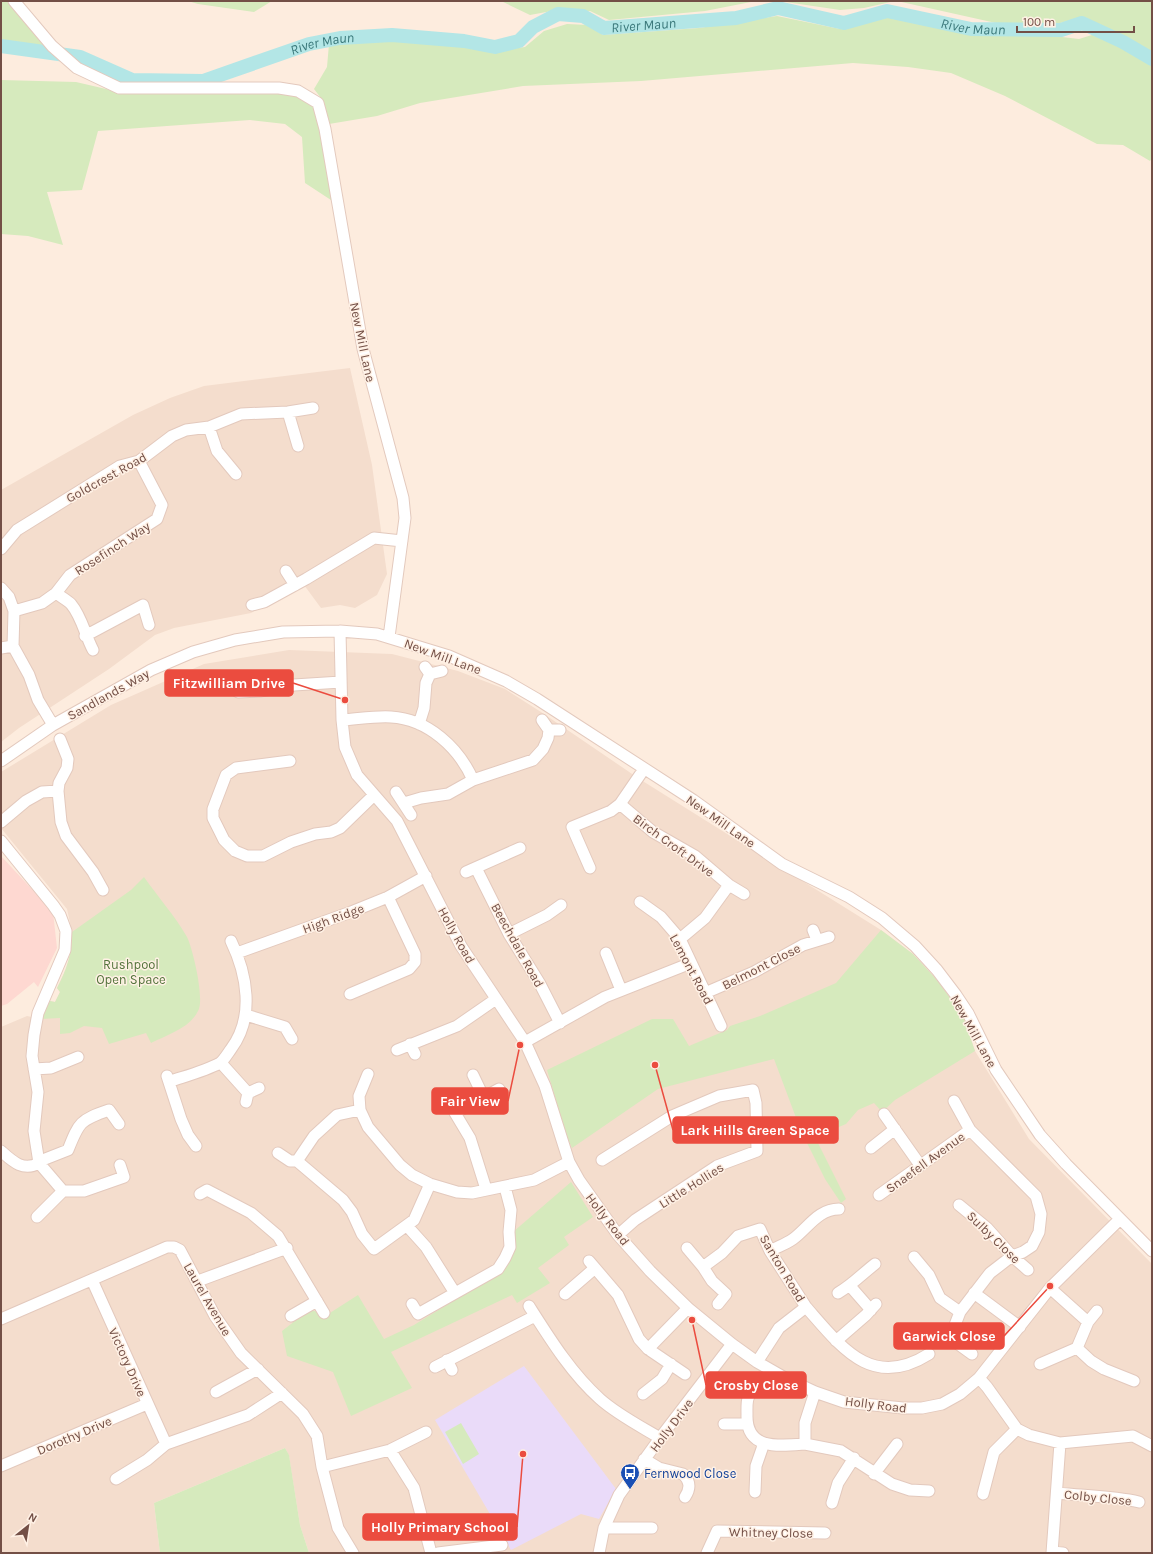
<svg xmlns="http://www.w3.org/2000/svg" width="1153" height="1554" font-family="Karla,sans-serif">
<rect width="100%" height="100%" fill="#fdecde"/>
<path fill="#f4ddcd" d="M350 368 372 465 387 574 377 595 355 608 340 605 321 608 304 585 251 613 174 628 155 635 109 669 19 728 1 742V490L133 415 170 398 204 386Z
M289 650 392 654 458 671 505 689 541 712 641 780 881 930 913 954 938 981 963 1016 975 1051 1029 1139 1152 1264V1553H309L300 1525 289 1456 285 1448 154 1503 160 1553H1V1027L27 1016 41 1019 50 1001 55 1002 60 992 57 988 66 969 72 950V932L67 909 1 828V772L111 705 204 664Z"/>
<path fill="#fed8d1" d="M1 856 53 912 57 948 38 987 34 982 7 1004 1 1006Z"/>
<path fill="#eadbf9" d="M524 1366 616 1489 599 1519 581 1514 511 1550 435 1420Z"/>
<path fill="#d6eabd" d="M1 1H12L52 49 1 41Z
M188 1H272L254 12 198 4Z
M501 1H756L705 11 609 20 590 11 557 10 530 15Z
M779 1H895L864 8 840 10Z
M897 1H1152V53L1084 17 1060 23 1005 25Z
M888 13 968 32 1045 35 1079 39 1095 34 1130 50 1152 64V158L1150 161 1123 145 1097 144 1005 96 951 73 908 67 853 63 641 81 523 86 420 103 377 116 329 124 324 102 314 89 327 67 329 44 389 41 456 44 495 51 525 47 544 31 567 24 588 25 603 35 699 28 777 16 840 29 851 23Z
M1 80 76 82 119 92 287 91 312 102 319 114 334 202 305 183 302 137 285 124 250 120 98 131 82 190 47 192 63 245 28 236 1 234Z
M144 877C158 897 175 916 187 937 193 949 205 1000 198 1011 190 1028 167 1035 151 1043L146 1033 109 1044 102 1028 84 1026 70 1033 60 1034V1018L41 1019 50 1001 55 1002 60 992 57 988C67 969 72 953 72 932L131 890Z
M881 930 913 954 938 981 963 1016 975 1051 895 1100 882 1112 874 1103 858 1110 846 1124 815 1137 846 1199 841 1203 825 1179 801 1131 774 1059 658 1089 572 1148 567 1137 547 1070 652 1019H673L689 1046 727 1030 730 1026 760 1016 836 983Z
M571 1182 593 1217 564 1237 569 1245 538 1268 550 1283 517 1303 512 1295 391 1352 412 1388 351 1416 333 1372 287 1356 282 1331 309 1310 319 1312 322 1318 358 1295 384 1339 414 1325 499 1273 513 1232Z
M461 1423 479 1454 463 1464 445 1432Z
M285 1448 289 1455 300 1525 309 1553H160L154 1503Z"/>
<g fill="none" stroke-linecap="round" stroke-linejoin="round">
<path stroke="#b3e6e6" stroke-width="14" id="s1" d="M1 46 80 57 132 80 203 81 309 44 340 38 392 35 464 41 495 47 519 41 533 27 558 14 583 16 604 28 736 18 778 8 844 23 887 11 971 29 1061 30 1082 23 1123 42 1152 59"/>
<defs>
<path id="minor" d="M14 1 52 46 77 68 119 88H279L298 91 318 103 325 129 363 349 403 498 405 518 389 637
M288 412 298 446
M209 427 217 451 236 474
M1 549 17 530 120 466 139 461 172 436 186 430 209 427 241 414 288 412 313 408
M286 571 295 585
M1 588 9 597 14 611 13 646 29 675 38 700 53 725
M56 593C61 597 67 600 71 604 82 617 85 635 93 650
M252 605 264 602 306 579 374 538 402 541
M14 611 42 603 56 593 70 575 157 519 162 505 139 461
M340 631 342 720 345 747 357 775 397 821 461 946 525 1042 545 1086 569 1162 579 1180 618 1235 650 1271 688 1308 732 1344 757 1362 785 1378 815 1392 844 1402 903 1408H922L942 1404 960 1394 979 1378 1050 1288 1120 1219
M85 636 143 605 149 625
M1 648 13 646
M430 674 442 671
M238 692 260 691 294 685 341 682
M342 720C358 719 375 716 391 717 428 719 459 748 473 780
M419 724 424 708 426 683 430 674 425 667
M549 730H560
M60 739 68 759 67 768 59 783 58 791 61 822 66 836 93 872 103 890
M1 761 53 725 151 670 193 652 235 640 283 632 340 631 377 634 449 656 506 681 537 699 693 800 782 864 849 897 882 918 915 946 937 970 956 995 968 1013 996 1070 1040 1135 1066 1164 1152 1251
M290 761 236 768 226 775 213 809V818L224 840 235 851 247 856H263L291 842 315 834 331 832 340 828 373 796
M396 792 411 815
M404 803 421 798 448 794 473 780 533 760 543 749 548 738 549 730 542 720
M620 804 653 832 695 856 729 885 744 894
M1 822 26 801 42 792 58 791
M1 841 53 905 60 915 66 931 65 950 38 1013 34 1035 32 1056 38 1092 34 1131 39 1163
M476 868 509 934 540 984 560 1023
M590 868 572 827 611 811 620 804 644 769
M466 872 520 848
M640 902 661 917 680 939 721 1026
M813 930 817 940
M509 934 547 915 561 905
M680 939 705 918 729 885
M237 953 351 912 388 897 426 876
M606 953 621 990
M705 993 754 972 803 945 829 937
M350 994 409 969 415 962V954L388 897
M246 1015 285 1027 292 1039
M525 1042 605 997 691 963
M410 1044 415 1054
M397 1050 457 1026 496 999
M221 1063 248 1093 246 1102
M34 1069 51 1068 78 1057
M368 1074 359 1096 360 1110 368 1127 400 1165 412 1175 430 1184 457 1192 472 1193 534 1180 569 1162
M473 1075 484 1098
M167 1076 181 1119 188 1135 196 1146
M171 1081C186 1076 205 1071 220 1063 224 1060 228 1053 231 1049 255 1017 247 974 231 941
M248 1093 259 1088
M884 1114 920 1165
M871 1148 895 1129
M1 1151C12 1161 23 1172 39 1163
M278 1153 290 1161H297L343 1200 352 1212 362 1234 374 1249 414 1220 430 1184
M602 1160 672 1116 719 1096 753 1090 756 1103 757 1151 717 1166 635 1220 618 1235
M40 1161 68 1150C79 1122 80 1120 109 1110L119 1124
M297 1161 314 1136 337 1115 360 1110
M39 1163 63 1191H84L124 1177 120 1165
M486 1189 470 1138 455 1113 499 1089
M200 1194 207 1190 251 1213 278 1236 324 1313
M879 1195 970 1130
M959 1205 987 1228 1012 1256 1028 1270
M37 1217 63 1191
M408 1227 426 1247 455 1293
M687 1248 703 1267
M770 1251C777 1247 786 1244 793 1239 808 1228 818 1209 839 1209
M914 1257 929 1275 940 1298 960 1312 990 1273 1012 1256 1023 1252 1032 1246 1039 1232 1041 1214 1036 1196 970 1130 954 1101
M589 1261 618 1295 639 1339 648 1349 688 1308
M92 1280 166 1444
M198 1281 287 1248
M850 1286 871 1310
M1050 1288 1088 1322 1077 1348 1091 1361 1104 1369 1134 1381
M838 1293C852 1285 862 1274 875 1264
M974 1293 1020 1327
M565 1294 595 1268
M412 1304 418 1314 498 1269 505 1258 510 1247 509 1232 511 1210 505 1187
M718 1304 726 1294 712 1281 703 1267 722 1253 738 1236 760 1229 770 1251 806 1307
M529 1306C550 1339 571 1373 600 1399 618 1415 640 1426 660 1438
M960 1312 950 1338 972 1354
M291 1316 317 1301
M1 1319 167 1247H174L180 1250 215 1316 241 1353 303 1414 317 1436 322 1467 338 1528 353 1553
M1088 1322 1097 1311
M836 1341 866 1315 876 1304
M648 1349 685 1374
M447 1360 452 1370
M757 1362 779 1328 806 1307C842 1348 872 1390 929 1354
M1040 1364 1077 1348
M435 1367 535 1316
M979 1378 987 1387 1017 1429 1029 1435 1060 1443 1133 1436 1152 1446
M753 1389C746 1397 747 1405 747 1415 746 1450 778 1446 805 1444
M216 1392 258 1369
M815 1392 805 1423V1444L841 1451 892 1484 910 1490 929 1491
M643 1394 662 1379 671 1364
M724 1424H747
M390 1450 414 1488 431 1553
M644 1459 659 1468 683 1474C690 1481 691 1488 685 1497
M1 1466 147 1404
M322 1467 390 1450 426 1432
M874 1474 897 1444
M116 1479 147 1460 166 1444 248 1415 282 1393
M755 1492 756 1466 764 1443
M1057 1493C1084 1496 1112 1496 1139 1502
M983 1494 994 1452 1017 1429
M832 1503 838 1483 854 1458
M604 1528H652
M1052 1552 1063 1553
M438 1553 502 1545
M599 1553 604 1528 619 1495 660 1438 732 1344
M707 1553 717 1531 825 1533
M1052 1553 1060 1443"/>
</defs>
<use href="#minor" stroke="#e3c9bd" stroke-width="13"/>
<use href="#minor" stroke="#fff" stroke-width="11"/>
</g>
<defs>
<symbol id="bus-pin" viewBox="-11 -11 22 30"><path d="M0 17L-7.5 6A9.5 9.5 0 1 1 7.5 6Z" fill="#1a4fb4" stroke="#fff1e5"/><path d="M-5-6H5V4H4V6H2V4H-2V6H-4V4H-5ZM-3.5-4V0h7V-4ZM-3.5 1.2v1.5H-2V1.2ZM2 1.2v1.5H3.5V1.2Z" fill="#fff"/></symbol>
</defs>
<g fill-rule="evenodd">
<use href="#bus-pin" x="619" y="1462" width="22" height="30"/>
</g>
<g text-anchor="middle" stroke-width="3" stroke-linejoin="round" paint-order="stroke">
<g font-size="13" fill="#734f46" stroke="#fff1e5">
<text transform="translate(363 342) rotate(78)" y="5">New Mill Lane</text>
<text transform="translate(106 477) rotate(-29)" y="5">Goldcrest Road</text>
<text transform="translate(112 548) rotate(-33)" y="5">Rosefinch Way</text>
<text transform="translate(443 656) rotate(20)" y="5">New Mill Lane</text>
<text transform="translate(108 694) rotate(-29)" y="5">Sandlands Way</text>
<text transform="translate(721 821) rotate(35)" y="5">New Mill Lane</text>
<text transform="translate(674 845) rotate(36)" y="5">Birch Croft Drive</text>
<text transform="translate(333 918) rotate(-20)" y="5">High Ridge</text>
<text transform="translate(457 935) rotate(61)" y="5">Holly Road</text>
<text transform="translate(518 945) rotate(61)" y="5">Beechdale Road</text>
<text transform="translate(761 966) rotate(-27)" y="5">Belmont Close</text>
<text transform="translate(692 969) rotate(62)" y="5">Lemont Road</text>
<text transform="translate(974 1031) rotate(61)" y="5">New Mill Lane</text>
<text transform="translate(925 1162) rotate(-36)" y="5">Snaefell Avenue</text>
<text transform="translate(691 1185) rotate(-32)" y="5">Little Hollies</text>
<text transform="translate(608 1219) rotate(52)" y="5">Holly Road</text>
<text transform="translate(994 1237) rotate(44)" y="5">Sulby Close</text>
<text transform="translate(783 1268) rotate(59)" y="5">Santon Road</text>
<text transform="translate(208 1299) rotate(60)" y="5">Laurel Avenue</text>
<text transform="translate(128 1362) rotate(66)" y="5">Victory Drive</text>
<text transform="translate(876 1404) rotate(7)" y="5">Holly Road</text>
<text transform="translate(671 1425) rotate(-53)" y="5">Holly Drive</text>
<text transform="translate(74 1435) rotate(-23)" y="5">Dorothy Drive</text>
<text transform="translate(1098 1497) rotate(6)" y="5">Colby Close</text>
<text transform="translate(771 1532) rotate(1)" y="5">Whitney Close</text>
</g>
<g font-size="13" fill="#54743c" stroke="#fff1e5">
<text x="131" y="969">Rushpool<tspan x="131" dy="15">Open Space</tspan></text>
</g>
<g font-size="13" fill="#164399" stroke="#fff1e5" text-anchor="start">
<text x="644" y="1478">Fernwood Close</text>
</g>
<g font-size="14" font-style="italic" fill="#3a787a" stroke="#fff1e5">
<text dy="5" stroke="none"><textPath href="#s1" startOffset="669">River Maun</textPath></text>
<text dy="5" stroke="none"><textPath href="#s1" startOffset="1005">River Maun</textPath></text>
<text dy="5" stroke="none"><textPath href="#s1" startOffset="333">River Maun</textPath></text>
</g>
</g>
<path fill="none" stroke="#eb4c3f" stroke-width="1.5" d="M345 700L293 683M520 1045L508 1101M655 1065L673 1130M1050 1286L1004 1336M692 1320L706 1385M523 1454L517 1527"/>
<g fill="#eb4c3f" stroke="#fff1e5" stroke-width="1.5">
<circle cx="345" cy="700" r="4"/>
<circle cx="520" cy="1045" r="4"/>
<circle cx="655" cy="1065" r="4"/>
<circle cx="1050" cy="1286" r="4"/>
<circle cx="692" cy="1320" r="4"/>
<circle cx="523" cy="1454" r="4"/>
</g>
<g fill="#eb4c3f" stroke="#eb4c3f" stroke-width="1.5">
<rect x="165" y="670" width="128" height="26" rx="4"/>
<rect x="432" y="1088" width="76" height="26" rx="4"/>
<rect x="673" y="1117" width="165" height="26" rx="4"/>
<rect x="894" y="1323" width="110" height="26" rx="4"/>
<rect x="706" y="1372" width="100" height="26" rx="4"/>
<rect x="363" y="1514" width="154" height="26" rx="4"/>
</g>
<g font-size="14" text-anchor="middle" font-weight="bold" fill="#fff">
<text x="229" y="688">Fitzwilliam Drive</text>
<text x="470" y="1106">Fair View</text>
<text x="755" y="1135">Lark Hills Green Space</text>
<text x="949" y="1341">Garwick Close</text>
<text x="756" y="1390">Crosby Close</text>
<text x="440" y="1532">Holly Primary School</text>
</g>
<rect width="1153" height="1554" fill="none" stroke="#734f46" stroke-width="4"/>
<g transform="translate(28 1526) rotate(30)" stroke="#fff1e5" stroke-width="3" paint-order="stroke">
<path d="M0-3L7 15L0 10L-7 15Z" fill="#734f46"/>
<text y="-6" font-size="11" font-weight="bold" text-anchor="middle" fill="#734f46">N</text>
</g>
<path d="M1017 26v6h117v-6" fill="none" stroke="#734f46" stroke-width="2"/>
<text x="1023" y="26" font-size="12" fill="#734f46" stroke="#fff1e5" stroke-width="3" paint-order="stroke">100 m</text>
</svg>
